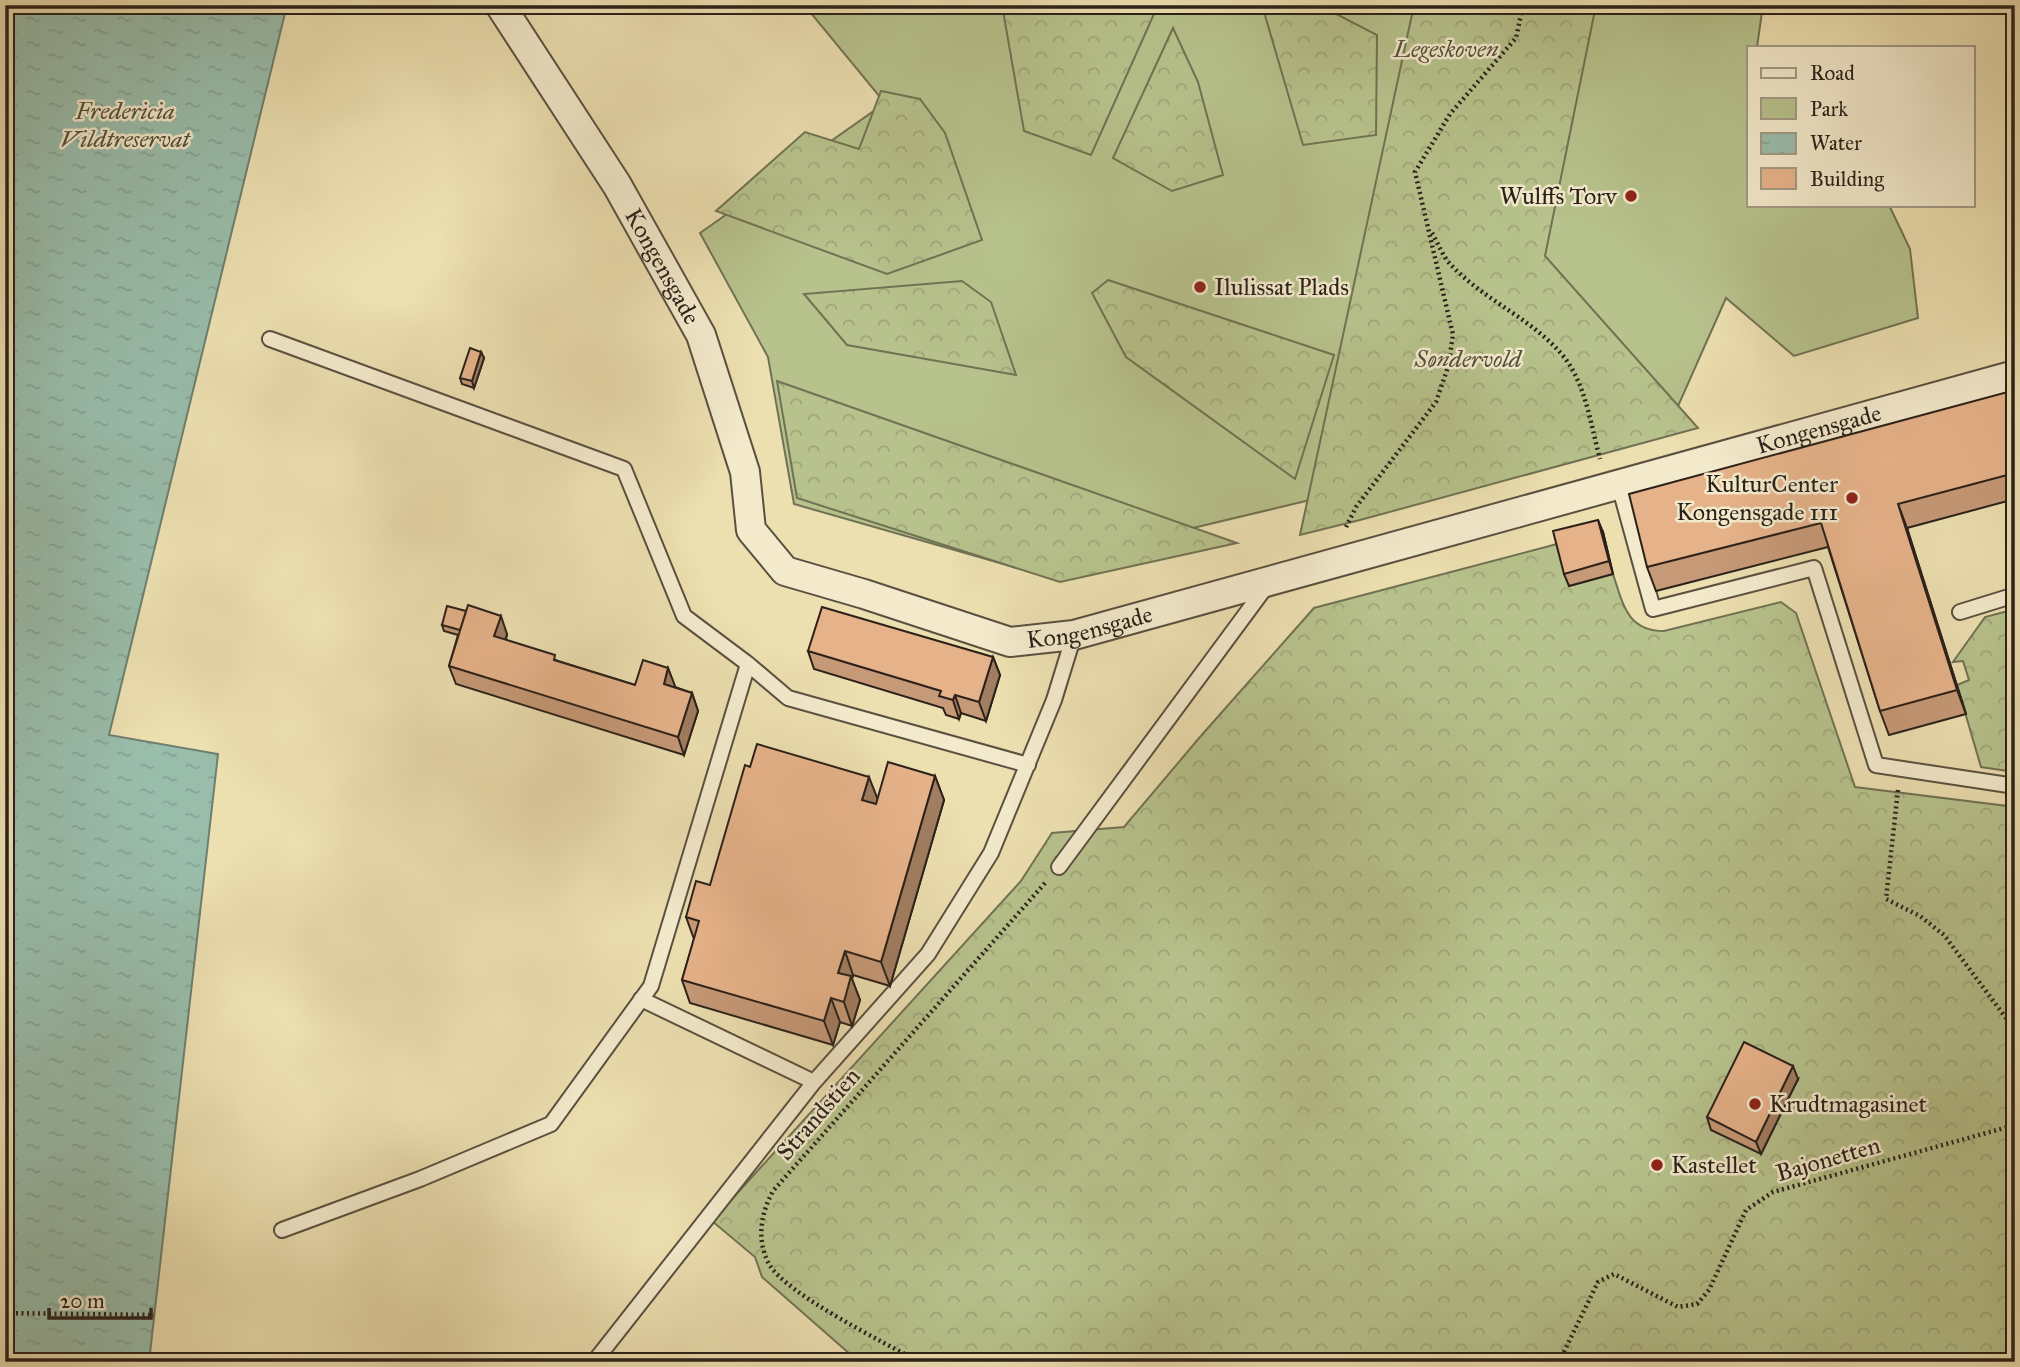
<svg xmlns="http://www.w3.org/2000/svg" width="2020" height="1367" font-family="'IM FELL Great Primer',serif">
<defs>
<pattern id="forest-crowns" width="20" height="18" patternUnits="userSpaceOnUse" patternTransform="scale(1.75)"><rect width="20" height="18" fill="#b7c28c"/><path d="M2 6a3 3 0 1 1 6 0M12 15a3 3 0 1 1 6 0" fill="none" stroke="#9ea678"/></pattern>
<pattern id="water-ripples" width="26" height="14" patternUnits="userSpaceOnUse" patternTransform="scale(1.75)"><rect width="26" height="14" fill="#99bdab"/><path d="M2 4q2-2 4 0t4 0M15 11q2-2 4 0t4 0" fill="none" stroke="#84a293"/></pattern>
</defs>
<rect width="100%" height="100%" fill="#ecdfb0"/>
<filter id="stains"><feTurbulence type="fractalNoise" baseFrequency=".00286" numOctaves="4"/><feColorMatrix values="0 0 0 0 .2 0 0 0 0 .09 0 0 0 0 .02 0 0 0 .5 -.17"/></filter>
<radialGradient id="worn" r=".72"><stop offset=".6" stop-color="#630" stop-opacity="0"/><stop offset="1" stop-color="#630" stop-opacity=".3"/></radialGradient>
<path fill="#b7c28c" stroke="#717253" stroke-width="2" d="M784 5H1763L1757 47H1749V205H1889L1910 249 1918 318 1794 356 1726 298 1675 413 1021 569 794 504 768 357 700 233 885 103 811 13Z"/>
<path fill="url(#forest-crowns)" stroke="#717253" stroke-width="2" d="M1002 5H1158L1091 155 1024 131Z
M1262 5H1319L1377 35 1376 135 1303 145Z
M1414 5H1596L1545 256 1698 428 1360 520 1300 535Z
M1173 28 1198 82 1223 175 1172 191 1113 158Z
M881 91 920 99 945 133 982 240 887 274 716 211 805 132 859 149Z
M1108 280 1334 355 1295 479 1126 357 1092 293Z
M962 281 991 302 1016 375 847 345 804 294Z
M777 381 1237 543 1060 582 797 498Z
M1557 544 1569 586 1613 574C1623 604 1627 631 1664 631L1781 602 1796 613 1855 787 2015 807V1362H859L762 1277 755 1257 712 1221 1021 881 1052 833 1124 827 1200 737 1314 608Z
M2004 612H2015V772L1981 767 1957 685 1969 680 1963 661 1953 662 1985 617Z"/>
<path fill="url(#water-ripples)" stroke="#6d7f71" stroke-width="2" d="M5 5H287L109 735 218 754 149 1362H5Z"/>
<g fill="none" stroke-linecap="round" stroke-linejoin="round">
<defs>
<path id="service" d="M270 339 624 469 684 616 748 664 788 698 1028 765
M1619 485 1653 609 1814 568 1876 765 2015 786
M1960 612 2015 595
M1059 867 1268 584
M641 999 814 1082
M282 1230 420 1179 551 1124 651 986 748 664
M594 1362 814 1082 928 954 991 853 1054 700 1074 635"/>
<g id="minor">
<path id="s1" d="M500 5 617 185 701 335 745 472 751 530 785 571 864 594 1010 642 1074 635 2015 375"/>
</g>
</defs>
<use href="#service" stroke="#5b5040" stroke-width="18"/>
<use href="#minor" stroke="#5b5040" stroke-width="32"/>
<path stroke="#2b211a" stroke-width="4.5" stroke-dasharray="2 3.5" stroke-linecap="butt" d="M1432 233C1438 243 1443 257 1451 265 1485 301 1533 319 1564 357 1586 385 1591 426 1600 459
M1346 527 1356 507 1436 402 1448 367 1453 335 1415 172 1450 114 1516 38 1523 5
M1898 790 1886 899 1920 916 1944 935 2015 1030
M5 1313 154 1315
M919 1362C884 1342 787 1295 769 1264 756 1240 761 1213 773 1191L1045 883
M1559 1362 1598 1282 1614 1274 1678 1307 1697 1304 1709 1290 1746 1210 1773 1192 2015 1125"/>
<use href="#service" stroke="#f3eacc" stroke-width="14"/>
<use href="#minor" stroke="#f3eacc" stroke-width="28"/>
</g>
<path fill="#c69977" stroke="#2b211a" stroke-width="2" d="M481 352 484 358 474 388 462 384 460 378Z
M2015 390V499L1907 528 1966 714 1889 735 1880 711 1828 547 1656 591 1647 567Z
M1603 532 1613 574 1569 586 1564 574Z
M442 625 507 634 506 640 558 661 635 685 668 668 675 687 692 693 698 711 684 755 456 684 449 666 458 635 444 631Z
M808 651 993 657 1000 675 986 721 961 713 959 719 946 715 943 708 814 669Z
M935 776 944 800 890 986 853 975 852 979 860 1000 852 1026 840 1022 833 1045 690 1003 682 980 694 939 686 917 710 885 877 799Z
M1798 1079 1761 1154 1711 1130 1707 1117Z"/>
<path fill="#a17d61" stroke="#2b211a" stroke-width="2" d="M481 352 484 358 474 388 472 381Z
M1898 504 1907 528 1966 714 1957 690Z
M1598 520 1603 532 1613 574 1609 561Z
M501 616 507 634 501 655 494 636Z
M993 657 1000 675 986 721 979 702Z
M668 668 675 686 670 702 664 684Z
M692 693 698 711 684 755 678 737Z
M955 695 961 713 959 719 953 700Z
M935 776 944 800 890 986 881 962Z
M869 777 878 800 871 824 862 800Z
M845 951 853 975 852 979 860 1000 852 1026 844 1002 838 973Z
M831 998 840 1022 833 1045 824 1021Z
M1793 1066 1798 1079 1761 1154 1756 1142Z"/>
<path fill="#e6b28a" stroke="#2b211a" stroke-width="2" d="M470 348 481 352 472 381 460 378Z
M2015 390V473L1898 504 1957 690 1880 711 1821 523 1647 567 1629 494Z
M1598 520 1609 561 1564 574 1553 531Z
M468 605 501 616 494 636 555 655 554 660 635 685 643 660 668 668 664 684 692 693 678 737 449 666Z
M447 606 466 611 460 630 442 625Z
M822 607 993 657 979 702 955 695 953 700 939 696 941 691 808 651Z
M757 744 869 777 862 800 876 804 888 762 935 776 881 962 845 951 838 973 851 976 844 1002 831 998 824 1021 682 980 699 921 686 917 696 881 710 885 745 765 750 767Z
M1744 1042 1793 1066 1756 1142 1707 1117Z"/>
<g fill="#8f2418" stroke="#f3eacc" stroke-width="2.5">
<circle cx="1631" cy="196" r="7"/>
<circle cx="1200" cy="287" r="7"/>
<circle cx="1852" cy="498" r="7"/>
<circle cx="1755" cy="1104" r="7"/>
<circle cx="1657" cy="1165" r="7"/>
</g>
<g text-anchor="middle" stroke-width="5" stroke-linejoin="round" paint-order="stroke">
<g font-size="24" font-style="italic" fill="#55513c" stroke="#f3eacc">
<text x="1446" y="57">Legeskoven</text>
<text x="125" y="119">Fredericia<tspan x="125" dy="28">Vildtreservat</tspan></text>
<text x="1468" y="367">Søndervold</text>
</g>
<g font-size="24" fill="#2b211a" stroke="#f3eacc" text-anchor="start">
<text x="1617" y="204" text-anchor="end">Wulffs Torv</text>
<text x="1214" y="295">Ilulissat Plads</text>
<text x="1838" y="492" text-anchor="end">KulturCenter<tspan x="1838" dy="28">Kongensgade 111</tspan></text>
<text x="1769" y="1112">Krudtmagasinet</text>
<text x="1671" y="1173">Kastellet</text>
</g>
<g font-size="24" fill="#2b211a" stroke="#f3eacc">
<text dy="8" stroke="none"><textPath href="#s1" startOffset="308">Kongensgade</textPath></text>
<text dy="8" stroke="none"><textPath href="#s1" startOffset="1715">Kongensgade</textPath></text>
<text dy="8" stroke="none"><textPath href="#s1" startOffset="959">Kongensgade</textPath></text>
<text transform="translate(818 1114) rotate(-49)" y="8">Strandstien</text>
<text transform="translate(1828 1159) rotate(-16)" y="8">Bajonetten</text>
</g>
</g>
<rect width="2020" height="1367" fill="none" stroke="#ecdfb0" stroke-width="28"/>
<rect x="7" y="7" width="2006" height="1353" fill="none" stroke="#2b211a" stroke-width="3.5"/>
<rect x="14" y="14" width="1992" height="1339" fill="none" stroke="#2b211a" stroke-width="2"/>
<rect x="1747" y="46" width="228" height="161" fill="#f3eacc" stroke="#a39a85" stroke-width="2"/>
<rect x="1761" y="68" width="35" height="10" fill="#f3eacc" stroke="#a39a85" stroke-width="2"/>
<text x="1810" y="80" font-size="21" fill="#2b211a">Road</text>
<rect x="1761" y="98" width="35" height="21" fill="#b7c28c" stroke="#a39a85" stroke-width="2"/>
<text x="1810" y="116" font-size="21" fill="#2b211a">Park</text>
<rect x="1761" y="133" width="35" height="21" fill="url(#water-ripples)" stroke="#a39a85" stroke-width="2"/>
<text x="1810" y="150" font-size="21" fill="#2b211a">Water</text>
<rect x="1761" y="168" width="35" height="21" fill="#e6b28a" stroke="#a39a85" stroke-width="2"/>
<text x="1810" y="186" font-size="21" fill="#2b211a">Building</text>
<path d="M49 1308v10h102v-10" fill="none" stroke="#2b211a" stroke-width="3.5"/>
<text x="60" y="1308" font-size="21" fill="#2b211a" stroke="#f3eacc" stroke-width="5" paint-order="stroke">20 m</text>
<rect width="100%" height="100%" filter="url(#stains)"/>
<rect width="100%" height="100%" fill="url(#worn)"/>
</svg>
